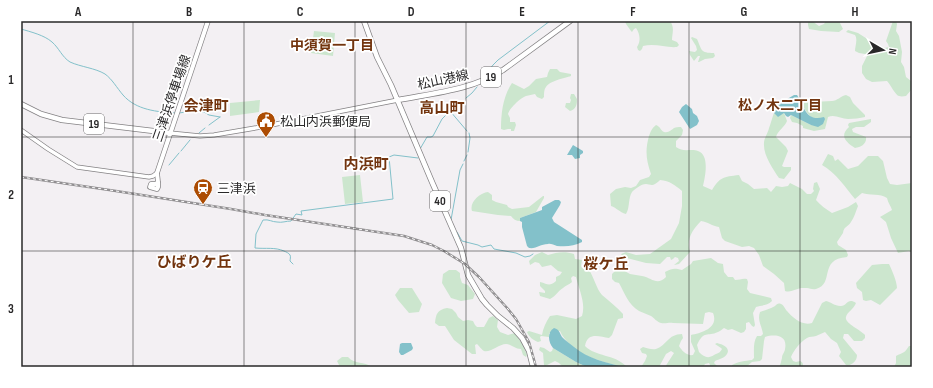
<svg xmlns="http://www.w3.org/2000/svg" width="933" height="388" font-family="'Sofia Sans Condensed','Noto Sans JP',sans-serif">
<rect width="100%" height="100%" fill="#f3f0f3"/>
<path fill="#cce6ce" d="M625 21H670C675 28 672 33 672 40L677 42 679 45 677 47C666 48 655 43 643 46L642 49 640 51 638 50 637 47C641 41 640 34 636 28L634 29 632 32 631 31 626 24Z
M808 21H812L819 26 824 24 826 21H839L843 29 839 32 821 31 809 29 808 25Z
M893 21H896L897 24 896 31 899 36 902 52 901 62 904 67 906 77 911 81H912V89L906 96C904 96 902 97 899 96 896 96 890 84 887 81L872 82 866 79 862 73V66L867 56 865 54 859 53 855 51C855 46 858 40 855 35L846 32 848 30 858 33 872 42 885 48 889 47 888 44 886 41Z
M314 31 335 33 333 56 311 53Z
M692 37 697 39C702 50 700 53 714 53L715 56 713 58 705 59 699 62H698L700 56H698L694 61 690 55 689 51 695 52 697 50 696 46 691 38Z
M550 69H557L560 72 571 74V76C565 78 549 81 546 87 544 89 544 94 544 97L542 99 537 97 535 94C532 95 529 95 526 96 520 98 509 109 508 114L510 118V122H515L516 125 514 131H511V129H508L504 130 501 129C501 113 503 96 512 83L524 89 529 86 536 79 547 77 548 73Z
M571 94H574L577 99C577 105 576 109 570 111L565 107 566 103H570L571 100 570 98Z
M846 95 850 97 853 103 865 115V117C860 118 854 119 848 119 841 119 835 114 828 117L825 129 814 131 803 128V126L797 123 792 122 790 118 791 115 811 125 818 119C808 118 806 111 801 102L802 101C812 101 822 102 832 101 837 101 841 96 846 95Z
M260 100 259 112 230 116V103Z
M774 113 778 116 784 113 787 121C785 127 778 130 776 137L786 147 788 151 782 166 784 167H791V170L784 179 779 178C773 169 763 155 764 143 764 138 768 133 769 128 771 123 772 118 774 113Z
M871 119V122L864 127H856L852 129 853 132 866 137C867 144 861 147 855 148 846 142 839 136 849 127L848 125 849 123Z
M656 125C661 127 660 130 664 132 669 133 671 130 674 128 676 127 678 127 681 127L683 130 682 135 676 141V147C684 153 691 148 698 151 710 155 705 177 703 186L712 190C720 177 723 177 739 175L742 181 748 184 754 189 767 188 771 192 776 186 782 187 788 186 790 183 802 189 807 194H811L814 191 813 189 814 183 817 182 820 189 816 200C820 205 826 209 832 213L848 207 856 202 858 206C856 211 854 218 851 222 847 228 844 226 843 233L837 242 838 245 846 250 848 255 847 257C818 259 835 284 816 289 812 290 810 288 807 288 805 288 803 288 801 288 795 289 791 293 785 291L784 283 774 274 763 266 759 255 754 248 749 246 742 247 725 241 722 238 719 227C712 226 708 222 701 221 692 230 686 240 690 252L679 264 674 265 679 261 678 258 675 257 673 259 671 260 670 257H667L660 264 646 263 623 257 621 254 626 252 636 255 650 254 671 239 679 223 682 206V191C675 185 670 181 660 180 659 181 657 183 655 184 652 186 649 184 646 184 641 184 635 189 632 192 628 198 630 208 626 214 619 212 617 208 611 206L610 194 616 189 625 187 631 188 636 186 640 180 649 177 651 174C646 160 645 150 649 136 651 131 652 128 656 125Z
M828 154 833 156 835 161 838 159 848 169 858 166 868 156H878L883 161 887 178 890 184 897 185 912 183V253L909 251 898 253 891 238 886 222 880 217 892 210C891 206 888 203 887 198 880 193 870 196 862 193L855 199C845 187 836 173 822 165Z
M360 175 363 202 345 204 342 177Z
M488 192 492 195V200L496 202 507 205 508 207 512 209 529 207 543 196H544V198L536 212 520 218V221C516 221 513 219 511 216L498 215 472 211C469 202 480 193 488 192Z
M542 252 548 255C557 252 565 251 574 254L575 259 582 260 581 266 582 268 589 270C594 277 596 288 602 295 609 301 617 307 623 314V318L618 319 612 335 609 338C599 336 587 332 585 346 596 357 614 354 626 366L625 367C617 366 592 359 585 355 576 350 564 341 560 331L549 333V337L541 336 540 337 541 341 538 342C533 340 529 337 527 332L529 331 542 335C543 328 546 322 550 316L557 315 576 319 582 316C586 303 579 290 576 277L573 276 571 278 572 282C569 285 566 285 563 288 558 291 556 296 550 299L540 296 539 292 545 293V291L540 286V282C548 284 549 287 556 281V277L560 275 562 272 558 271 551 265 542 267 539 263 535 262 530 265 529 261 535 255Z
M711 258 718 263 723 264 724 272 728 277H733L735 280C740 280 742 278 747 279L748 282 747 289 750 293 771 298 772 301C767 306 761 305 756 307L753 313 755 325 754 327 752 326 749 322 746 323V329L744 332 741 333 732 329 728 330 724 328C722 329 721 331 718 332 707 337 704 330 697 345L699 352C704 357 708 359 714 355 718 353 720 353 722 349L721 348 715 344 717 343C721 344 731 347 727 354 725 358 719 359 715 361L714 363 718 367H710V365L709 363 705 364 703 367H665L674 353 671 351 666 354 659 367H641L645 361 647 356 646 354 642 353 640 349 643 347C647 348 652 350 656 349 666 346 668 334 682 334L683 338 681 341 679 346C682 351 687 356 693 355L695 351 691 342V335C702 333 719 328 713 313L709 312 705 313 703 324 673 323C669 322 666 324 661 323 657 322 654 318 651 316 647 314 643 313 639 311 628 304 625 294 619 283L615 282 612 279V274L615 271V269C622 268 624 271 630 274 634 275 638 275 642 276 652 278 657 286 666 277L665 272C673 268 674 268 682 270L691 264 693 261Z
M882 264H889C892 270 897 282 897 288L880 305 871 300 866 301 863 300 862 292 857 288 856 283 872 265Z
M449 270H456L460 273V277L462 283 468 285 475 294 473 299 461 301 451 298 442 283 443 274Z
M400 288H412L422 304 419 312 409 313 398 300 395 295Z
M826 301C831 302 835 306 840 306 847 307 847 297 856 303 854 309 847 312 846 317 844 323 861 330 865 335V338L862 341H854L848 334H844L843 338 857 355C857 361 852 366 846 365L839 356 841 352 837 343 831 339 825 332C822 333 819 335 816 336 813 337 810 336 807 338 800 342 794 350 791 357L793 361 796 362 800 361C803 362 803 364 803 367H779C781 364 781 361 782 358 782 354 785 352 785 349 788 335 775 334 765 337L764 341 762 359 760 361 752 362 746 367H732V365C739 361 745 361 752 360L754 358C754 351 753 342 757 336H761L763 334C762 326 757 320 760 312 765 310 770 309 775 306 777 304 778 303 781 304 784 305 785 309 787 311 793 318 802 326 812 323L822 303Z
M447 308 452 309 456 313 458 317 463 321 468 320 473 321 475 325 477 327H484L489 318 493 316 498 320 497 327 500 332 508 335 515 333 523 345 527 355 526 357 523 355 521 349C515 349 511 344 506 344 499 344 490 353 484 351 482 350 479 346 477 344L475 345 476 354H472L454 340 445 326H439L435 323C436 314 437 310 447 308Z
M909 346H912V367H894L896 363V356C903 352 904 354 909 346Z
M540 347 544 348 550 352 552 351 553 348 576 362 587 367H563L559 363 555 361 545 366 544 365 543 353 539 350Z
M342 357H348C355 365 364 361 372 367H340L337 361Z"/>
<path fill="#83c1ca" d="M794 95H797C805 108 806 122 824 117L825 119 823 124 818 127 811 125 791 115 788 117 786 116 784 113 778 117 774 113 775 107 777 105Z
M686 104 692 109 693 113 697 116 699 121 697 125 690 129 679 112 682 107Z
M573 145 583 151V153L580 155V158L575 159 572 155H567Z
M555 200H559L561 202 560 205 552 218 554 222 582 240V242C574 246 567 247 557 246 554 245 550 243 548 244 540 244 537 249 529 248L527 246 522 227V222L520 221V218C527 215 535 213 542 210V207Z
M554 328C560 330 559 332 562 337 565 340 570 344 574 347 588 359 606 362 623 367H587L576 362 553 348C548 342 547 332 554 328Z
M402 343H411L413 348 412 350 403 355H401L399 352 400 344Z"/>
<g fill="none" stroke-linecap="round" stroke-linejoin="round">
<path stroke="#83c1ca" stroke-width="1" d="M21 29C31 32 44 35 52 42 59 48 62 57 70 62 81 67 95 68 105 74 112 79 117 88 123 95 136 110 157 112 176 113
M485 75 493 65 498 60 550 21
M466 98 472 93 477 87
M450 111 467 131
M179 113 193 111 204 112 209 115 220 117
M209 125 220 117
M199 133 205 128
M420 149 427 137H431L433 136 442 119 451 110
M181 151 190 140
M468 152 470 138 469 133
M464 161 467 155
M169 165 179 153
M451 220 460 170 463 164
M457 232 462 241 478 245 482 247 491 245 494 249 516 253 525 257 530 256 533 254
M293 264 290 261C290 260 291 256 290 255 289 253 286 252 284 251 275 247 266 249 255 248L256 234 263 220C269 219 272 222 277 222 282 223 286 221 291 221L296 214 302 215 301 211 393 199 389 157 394 155 418 158"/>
<defs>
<path id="tertiary" d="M21 130 48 149 77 167 149 177 153 176 157 173
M170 133 200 136 214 135 261 127 398 100"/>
<path id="secondary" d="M158 182 156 184H151L150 187 157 189 158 187V182L157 173 208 21"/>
<path id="primary" d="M364 21 377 57 391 85 432 182 461 248 468 275 482 299 487 305 498 316 513 328 522 338 529 351 533 367
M398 100C434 93 472 90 503 70L570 21
M21 104 41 114 62 120 170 133"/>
</defs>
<use href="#tertiary" stroke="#848284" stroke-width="5"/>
<use href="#secondary" stroke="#848284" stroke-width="5.5"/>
<use href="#primary" stroke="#848284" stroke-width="6"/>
<use href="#tertiary" stroke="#fff" stroke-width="3.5"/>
<use href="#secondary" stroke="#fff" stroke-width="4"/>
<use href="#primary" stroke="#fff" stroke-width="4.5"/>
<defs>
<path id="rail" d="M21 177 116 191 231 209 265 215 404 236 432 245 444 251 465 264 479 277 508 309 516 319 529 342 536 367"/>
</defs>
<use href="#rail" stroke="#918f91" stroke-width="2.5"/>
<use href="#rail" stroke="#fff" stroke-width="1" stroke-dasharray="3" stroke-linecap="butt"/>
</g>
<path fill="none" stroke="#292829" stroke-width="1" stroke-opacity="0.55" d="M133 21V367M244 21V367M355 21V367M466 21V367M578 21V367M689 21V367M800 21V367M21 137H912M21 251H912"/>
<defs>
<symbol id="civic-pin" viewBox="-11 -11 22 30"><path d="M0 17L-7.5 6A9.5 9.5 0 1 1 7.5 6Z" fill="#ac4c03" stroke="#fff"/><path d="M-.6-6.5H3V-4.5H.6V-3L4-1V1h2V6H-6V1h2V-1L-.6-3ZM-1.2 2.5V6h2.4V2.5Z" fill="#fff"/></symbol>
<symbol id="station-pin" viewBox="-11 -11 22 30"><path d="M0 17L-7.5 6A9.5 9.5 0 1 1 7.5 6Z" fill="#ac4c03" stroke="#fff"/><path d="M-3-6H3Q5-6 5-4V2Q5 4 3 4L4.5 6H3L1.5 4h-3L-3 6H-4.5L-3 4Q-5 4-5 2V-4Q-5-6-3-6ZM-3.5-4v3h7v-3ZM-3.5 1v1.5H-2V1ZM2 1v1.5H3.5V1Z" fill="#fff"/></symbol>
</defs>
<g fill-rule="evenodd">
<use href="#civic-pin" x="255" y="110" width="22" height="30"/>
<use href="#station-pin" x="192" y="177" width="22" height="30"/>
</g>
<g text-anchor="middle" stroke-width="3.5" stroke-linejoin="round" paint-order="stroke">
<g fill="#fff" stroke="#696869" stroke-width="1">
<rect x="481" y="67" width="20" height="20" rx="3"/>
<rect x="84" y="114" width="20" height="20" rx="3"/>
<rect x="430" y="191" width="20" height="20" rx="3"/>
</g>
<g font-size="12" font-weight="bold" fill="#292829">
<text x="491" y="81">19</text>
<text x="94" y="128">19</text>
<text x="440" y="205">40</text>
</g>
<g font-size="13" fill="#292829" stroke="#fff">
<text transform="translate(443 79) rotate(-12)" y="5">松山港線</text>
<text transform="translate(171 98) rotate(-71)" y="5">三津浜停車場線</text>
</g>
<g font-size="13" fill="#292829" stroke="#fff" text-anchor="start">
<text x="280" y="126">松山内浜郵便局</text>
<text x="217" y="193">三津浜</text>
</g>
<g font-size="14" font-weight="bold" fill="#72340e" stroke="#fff">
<text x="332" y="50">中須賀一丁目</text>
<text x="780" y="110">松ノ木二丁目</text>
</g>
<g font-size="15" font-weight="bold" fill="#72340e" stroke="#fff">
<text x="206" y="111">会津町</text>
<text x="442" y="113">高山町</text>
<text x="366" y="169">内浜町</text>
<text x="194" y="267">ひばりケ丘</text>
<text x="606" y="269">桜ケ丘</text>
</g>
</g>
<rect width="933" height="388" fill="none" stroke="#ffffff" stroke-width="44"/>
<g transform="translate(883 50) rotate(99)" stroke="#ffffff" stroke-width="3" paint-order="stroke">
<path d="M0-3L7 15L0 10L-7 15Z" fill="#292829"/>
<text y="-6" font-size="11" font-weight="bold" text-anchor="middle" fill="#292829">N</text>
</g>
<rect x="22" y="22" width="889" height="344" fill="none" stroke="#292829" stroke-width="1.5"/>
<g font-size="13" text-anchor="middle" font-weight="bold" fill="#292829">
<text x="78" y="16">A</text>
<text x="189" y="16">B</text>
<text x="300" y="16">C</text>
<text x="411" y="16">D</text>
<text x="522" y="16">E</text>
<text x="633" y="16">F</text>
<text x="744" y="16">G</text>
<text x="855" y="16">H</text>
<text x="11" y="84">1</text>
<text x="11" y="199">2</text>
<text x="11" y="313">3</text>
</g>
</svg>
